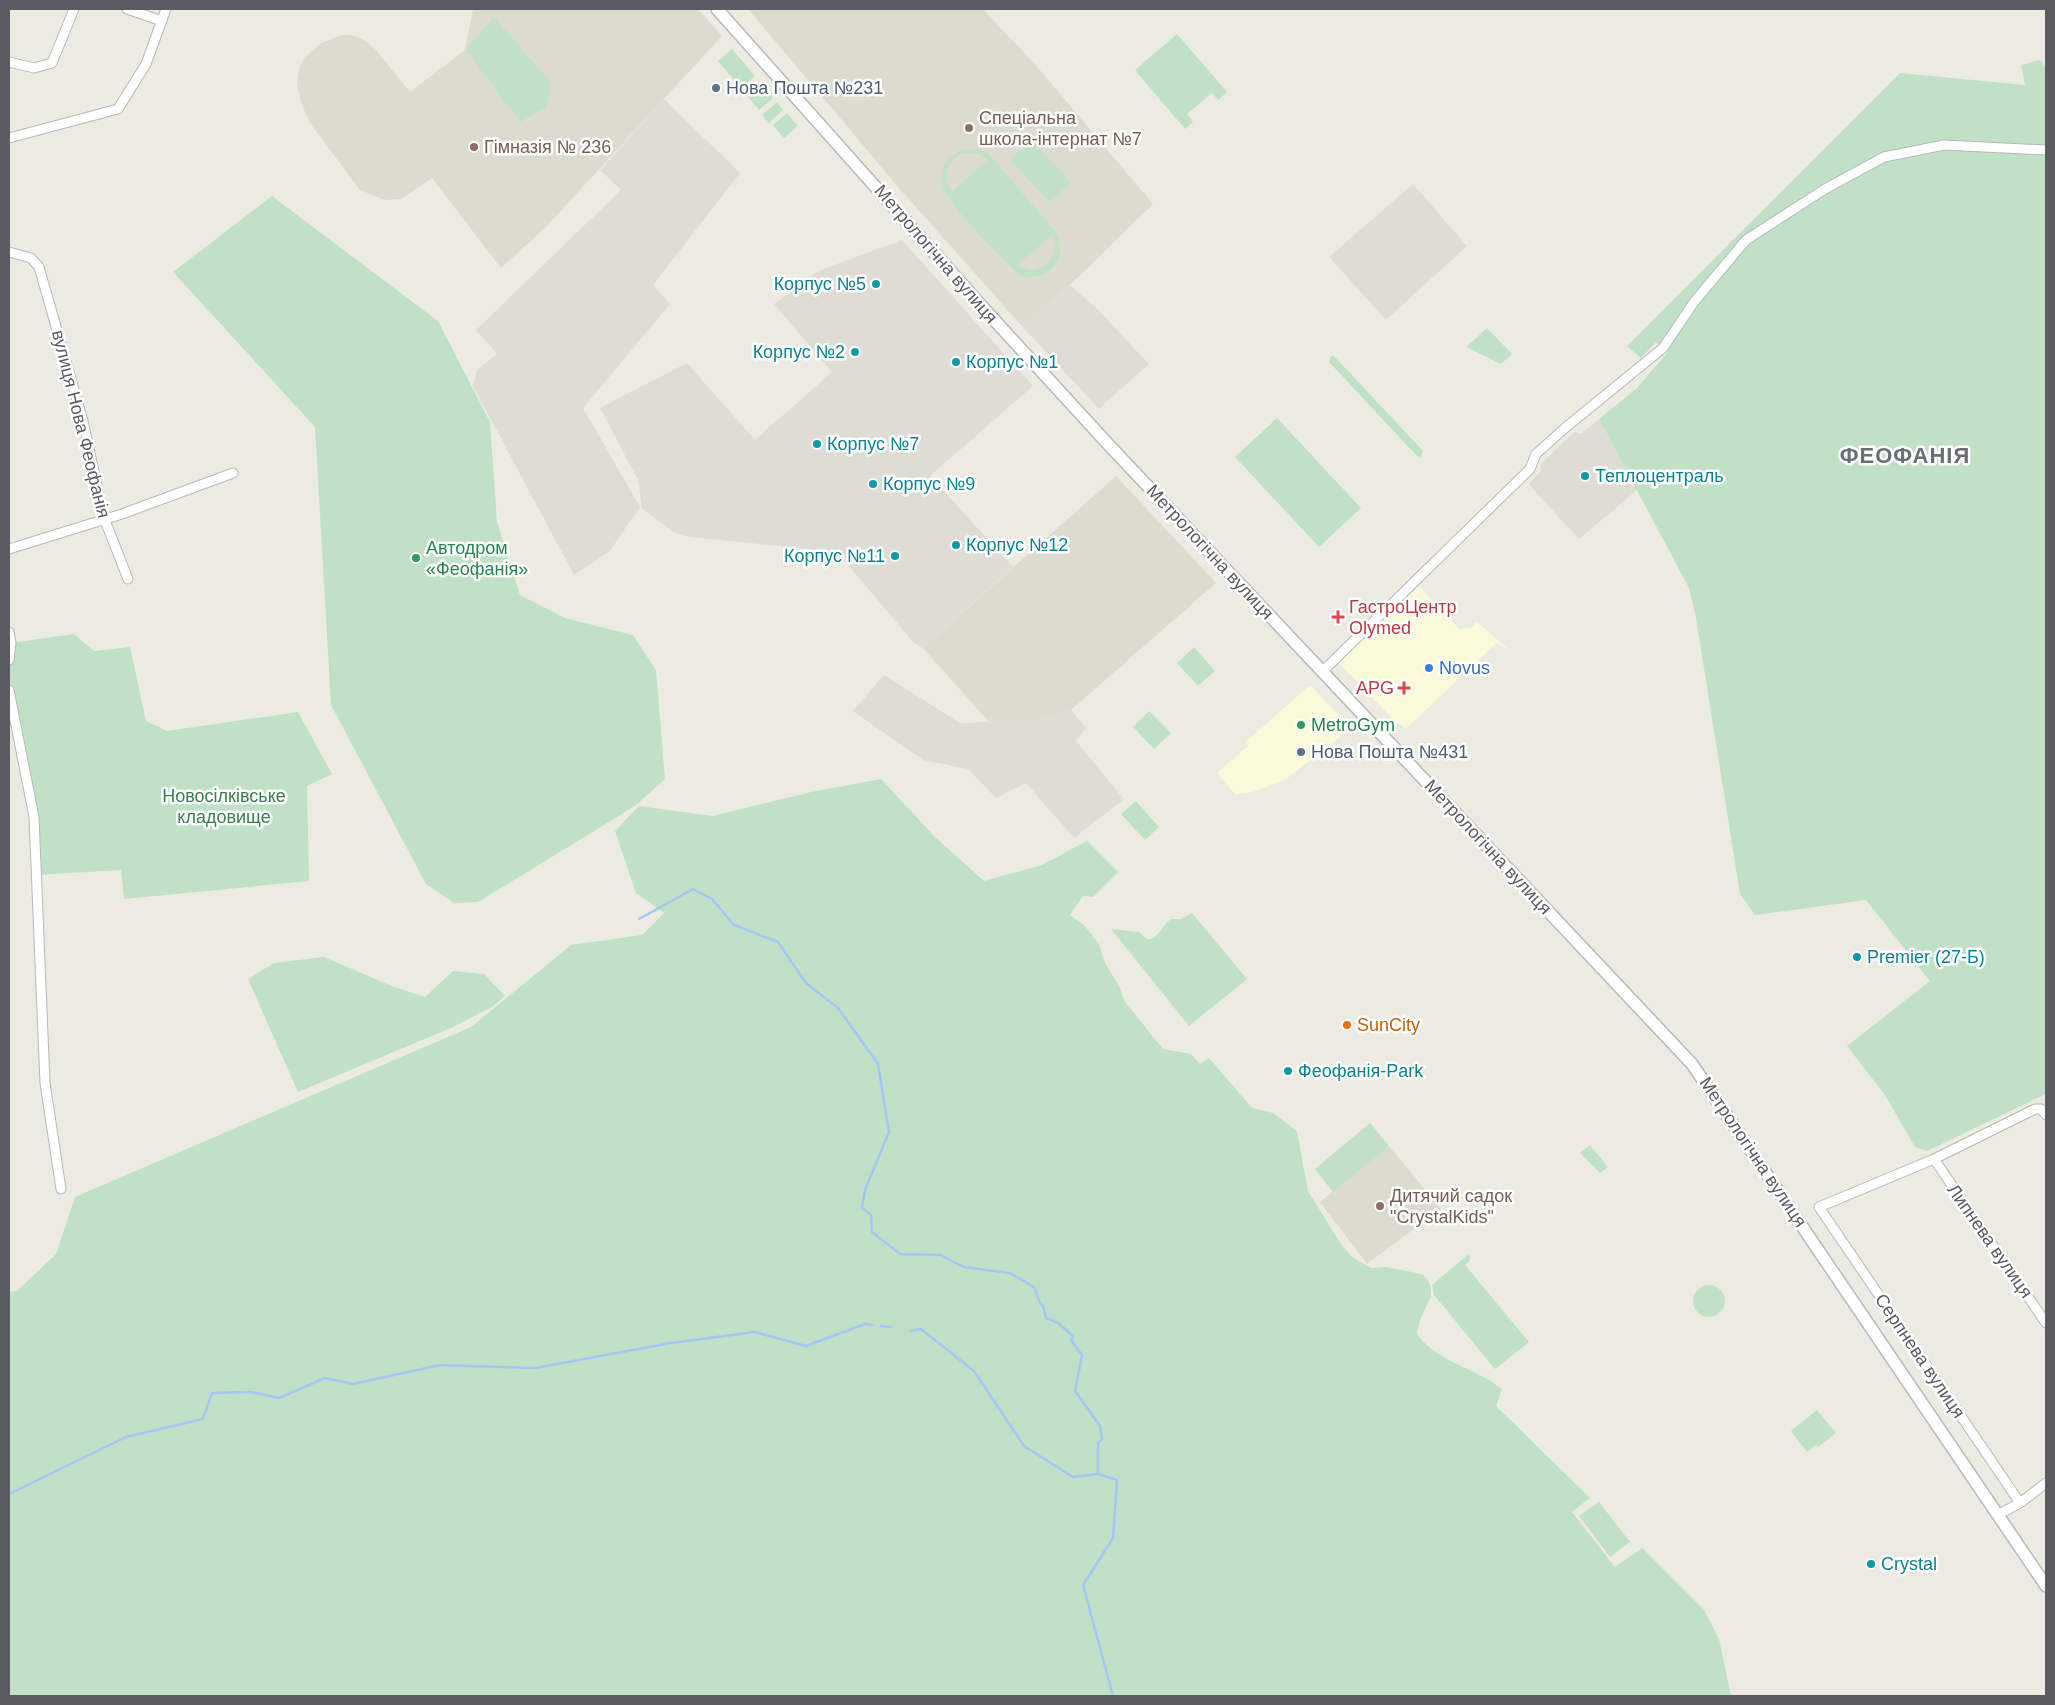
<svg xmlns="http://www.w3.org/2000/svg" width="2055" height="1705" font-family="Helvetica,sans-serif">
<rect width="100%" height="100%" fill="#ecebe2"/>
<path fill="#faf9d8" d="M1419 586 1459 629 1471 628 1477 622 1509 650 1496 643 1406 729 1393 719 1338 662Z
M1310 685 1351 728 1285 780 1252 792 1235 794 1217 773 1248 746 1246 742Z"/>
<path fill="#ddddd6" d="M664 99 740 173 653 285 670 304 583 408 640 507 609 552 574 575 473 386 477 370 497 354 476 330 621 190 600 170Z
M1413 184 1467 246 1386 320 1329 257Z
M902 240 1033 386 930 476 1013 567 923 648 914 643 837 552 690 537 675 533 642 509 638 480 600 408 687 363 755 440 832 372 774 304 818 271Z
M1070 285 1099 311 1149 364 1099 409 1021 325Z
M1599 419 1637 490 1579 539 1530 486V482L1541 471V464L1574 432 1581 434Z
M884 675 960 723 1036 720 1071 710 1086 728 1076 741 1124 799 1074 838 1026 783 996 798 968 769 923 760 853 711Z"/>
<path fill="#dbdbd0" d="M473 9H698L722 36 545 228 501 268 432 178 401 199 385 200 360 190 310 123 302 105 297 85 299 68 305 57 321 43 341 35H352L366 41 375 49 410 92 465 50Z
M748 9H983L1039 69 1153 204 1070 285 1021 325 899 188Z
M1116 476 1216 583 1071 710 1036 720 989 722 923 648Z
M1389 1146 1441 1209 1367 1264 1320 1202Z"/>
<path fill="#c0e1c6" fill-rule="evenodd" d="M494 17 551 83 547 106 520 122 466 50Z
M1177 34 1227 92 1218 100 1212 93 1187 114 1193 122 1185 129 1135 70Z
M732 49 755 76 741 88 718 61Z
M2040 60 2046 68V1094L1927 1151 1915 1147 1885 1095 1847 1046 1930 981 1866 900 1755 915 1740 894 1696 618 1689 588 1599 419 1637 388 1668 352 1656 342 1641 358 1627 346 1900 73 2025 85 2021 65Z
M758 82 773 98 759 110 745 93Z
M777 102 783 110 769 123 762 115Z
M787 113 798 126 784 138 773 125Z
M1031 140 1071 182 1050 202 1010 160Z
M975 149 988 153 1057 234C1061 245 1062 258 1053 267 1046 275 1033 279 1022 276 1012 272 949 203 945 192 935 168 950 148 975 149ZM963 153 979 154 988 160 952 192C941 177 947 160 963 153ZM1053 234C1060 251 1051 267 1033 271L1016 266Z
M272 196 438 321 490 422 497 522 520 595 565 618 633 635 656 670 665 779 635 806 478 902 454 903 426 884 331 705 315 427 173 272Z
M1487 328 1512 354 1501 364 1466 347Z
M1331 356H1334L1423 451 1421 457 1417 456 1329 362Z
M1277 418 1361 508 1319 547 1235 457Z
M74 634 94 651 130 647 146 721 167 731 298 712 332 774 307 786 309 881 124 899 121 870 37 875C36 856 36 836 34 817 27 759 2 702 11 643Z
M1194 647 1215 671 1198 686 1177 663Z
M1149 711 1171 733 1154 749 1133 727Z
M881 779 935 837 984 881 1042 865 1087 841 1118 872 1093 897 1083 896 1070 915 1084 925 1099 944 1105 963 1119 986 1125 1002 1163 1049 1191 1054 1200 1064 1209 1058 1252 1108 1273 1113 1297 1131 1308 1191 1341 1244 1352 1257 1371 1268 1385 1267 1412 1272 1423 1275 1428 1280 1431 1288V1296L1420 1320 1417 1334C1437 1362 1476 1368 1502 1389L1496 1406 1590 1498 1572 1512 1615 1567 1642 1548 1704 1610 1719 1639 1731 1696H9V1292L17 1291 56 1254 75 1197 471 1027 571 945 642 935 664 913 636 893 615 831 639 806 712 816 811 792Z
M1136 801 1159 827 1145 840 1121 814Z
M1192 913 1247 979 1189 1026 1111 929 1140 932C1152 952 1162 925 1171 919H1181Z
M324 957 394 987 425 997 453 971 484 974 505 996 492 1007 451 1028 298 1092 248 979 274 963Z
M1370 1123 1389 1146 1333 1192 1315 1169Z
M1590 1145 1608 1167 1600 1173 1580 1153Z
M1469 1254 1470 1260 1465 1265 1529 1342 1495 1369 1434 1295 1432 1285Z
M1693 1301a16 16 0 1 1 32 0a16 16 0 1 1-32 0Z
M1817 1410 1836 1433 1818 1447 1816 1445 1807 1452 1791 1431Z
M1599 1502 1630 1542 1610 1557 1579 1516Z"/>
<g fill="none" stroke-linecap="round" stroke-linejoin="round">
<path stroke="#a7c5f7" stroke-width="2.5" d="M639 919 693 889 712 899 734 925 778 942 806 983 838 1008 878 1064 889 1132 865 1190 862 1208 871 1215 872 1232 900 1254 940 1255 964 1267 1010 1273 1034 1287 1040 1303 1043 1306 1046 1318 1058 1323 1073 1336 1071 1340 1082 1355 1075 1391 1100 1426 1102 1439 1098 1443V1474L1117 1480 1113 1538 1083 1585 1113 1696
M881 1326 891 1327
M910 1331 921 1329 974 1371 1024 1446 1073 1477 1098 1474
M9 1494 126 1437 203 1419 212 1393 251 1392 279 1398 325 1378 353 1384 440 1365 535 1368 671 1343 755 1332 806 1346 865 1324 872 1325"/>
<defs>
<path id="street" d="M127 9 162 21
M9 62 34 68 52 63 74 9
M9 138 118 109 146 64 166 9
M9 252 31 258 39 267 83 421 104 518 128 579
M9 549 122 514 233 473
M9 632 11 643 9 660
M1323 671 1530 469 1536 454 1565 428 1663 348 1694 302 1746 240 1825 189 1884 157 1944 145 2046 150
M9 690 34 817 45 1083 61 1189
M1934 1159 2046 1323
M2020 1503 1819 1207 1934 1159 2035 1109H2041L2046 1115
M1999 1514 2020 1503 2046 1483"/>
<path id="secondary" d="M717 9 986 311 1107 443 1692 1064 2046 1586"/>
</defs>
<use href="#street" stroke="#b7b8bd" stroke-width="11"/>
<use href="#secondary" stroke="#b7b9bf" stroke-width="14"/>
<use href="#street" stroke="#fff" stroke-width="9"/>
<use href="#secondary" stroke="#fff" stroke-width="11"/>
</g>
<g fill="#5c6f8a" stroke="#fff" stroke-width="2">
<circle cx="716" cy="88" r="5"/>
<circle cx="1301" cy="752" r="5"/>
</g>
<g fill="#8d6e63" stroke="#fff" stroke-width="2">
<circle cx="969" cy="128" r="5"/>
<circle cx="474" cy="147" r="5"/>
<circle cx="1380" cy="1206" r="5"/>
</g>
<g fill="#0f9aa8" stroke="#fff" stroke-width="2">
<circle cx="876" cy="284" r="5"/>
<circle cx="855" cy="352" r="5"/>
<circle cx="956" cy="362" r="5"/>
<circle cx="817" cy="444" r="5"/>
<circle cx="1585" cy="476" r="5"/>
<circle cx="873" cy="484" r="5"/>
<circle cx="956" cy="545" r="5"/>
<circle cx="895" cy="556" r="5"/>
<circle cx="1857" cy="957" r="5"/>
<circle cx="1288" cy="1071" r="5"/>
<circle cx="1871" cy="1564" r="5"/>
</g>
<g fill="#2e9e5b" stroke="#fff" stroke-width="2">
<circle cx="416" cy="558" r="5"/>
<circle cx="1301" cy="725" r="5"/>
</g>
<g fill="#e0444e" stroke="#fff" stroke-width="2">
<path d="M1335.5 609.5h5v5h5v5h-5v5h-5v-5h-5v-5h5z"/>
<path d="M1401.5 680.5h5v5h5v5h-5v5h-5v-5h-5v-5h5z"/>
</g>
<circle fill="#3f7fe0" stroke="#fff" stroke-width="2" cx="1429" cy="668" r="5"/>
<circle fill="#e8710a" stroke="#fff" stroke-width="2" cx="1347" cy="1025" r="5"/>
<g text-anchor="middle" stroke-width="5" stroke-linejoin="round" paint-order="stroke">
<g font-size="18" fill="#4e5e75" stroke="#fff" text-anchor="start">
<text x="726" y="94">Нова Пошта №231</text>
<text x="1311" y="758">Нова Пошта №431</text>
</g>
<g font-size="18" fill="#785e54" stroke="#fff" text-anchor="start">
<text x="979" y="124">Спеціальна<tspan x="979" dy="21">школа-інтернат №7</tspan></text>
<text x="484" y="153">Гімназія № 236</text>
<text x="1390" y="1202">Дитячий садок<tspan x="1390" dy="21">"CrystalKids"</tspan></text>
</g>
<g font-size="18" fill="#5a5c61" stroke="#fff">
<text transform="translate(936 254) rotate(49)" y="6">Метрологічна вулиця</text>
<text transform="translate(81 424) rotate(76)" y="6">вулиця Нова Феофанія</text>
<text transform="translate(1210 552) rotate(47)" y="6">Метрологічна вулиця</text>
<text transform="translate(1488 847) rotate(47)" y="6">Метрологічна вулиця</text>
<text transform="translate(1753 1152) rotate(56)" y="6">Метрологічна вулиця</text>
<text transform="translate(1990 1241) rotate(55)" y="6">Липнева вулиця</text>
<text transform="translate(1920 1356) rotate(56)" y="6">Серпнева вулиця</text>
</g>
<g font-size="18" fill="#0d838f" stroke="#fff" text-anchor="start">
<text x="866" y="290" text-anchor="end">Корпус №5</text>
<text x="845" y="358" text-anchor="end">Корпус №2</text>
<text x="966" y="368">Корпус №1</text>
<text x="827" y="450">Корпус №7</text>
<text x="1595" y="482">Теплоцентраль</text>
<text x="883" y="490">Корпус №9</text>
<text x="966" y="551">Корпус №12</text>
<text x="885" y="562" text-anchor="end">Корпус №11</text>
<text x="1867" y="963">Premier (27-Б)</text>
<text x="1298" y="1077">Феофанія-Park</text>
<text x="1881" y="1570">Crystal</text>
</g>
<g font-size="18" fill="#27864d" stroke="#fff" text-anchor="start">
<text x="426" y="554">Автодром<tspan x="426" dy="21">«Феофанія»</tspan></text>
<text x="1311" y="731">MetroGym</text>
</g>
<g font-size="18" fill="#be3a42" stroke="#fff" text-anchor="start">
<text x="1349" y="613">ГастроЦентр<tspan x="1349" dy="21">Olymed</tspan></text>
<text x="1394" y="694" text-anchor="end">APG</text>
</g>
<g font-size="18" fill="#366cbe" stroke="#fff" text-anchor="start">
<text x="1439" y="674">Novus</text>
</g>
<g font-size="18" fill="#3b7f4b" stroke="#fff">
<text x="224" y="802">Новосілківське<tspan x="224" dy="21">кладовище</tspan></text>
</g>
<g font-size="18" fill="#c56008" stroke="#fff" text-anchor="start">
<text x="1357" y="1031">SunCity</text>
</g>
<g font-size="22" font-weight="bold" letter-spacing="1" fill="#6b6e73" stroke="#fff">
<text x="1905" y="463">ФЕОФАНІЯ</text>
</g>
</g>
<rect width="2055" height="1705" fill="none" stroke="#5a5c61" stroke-width="20"/>
</svg>
